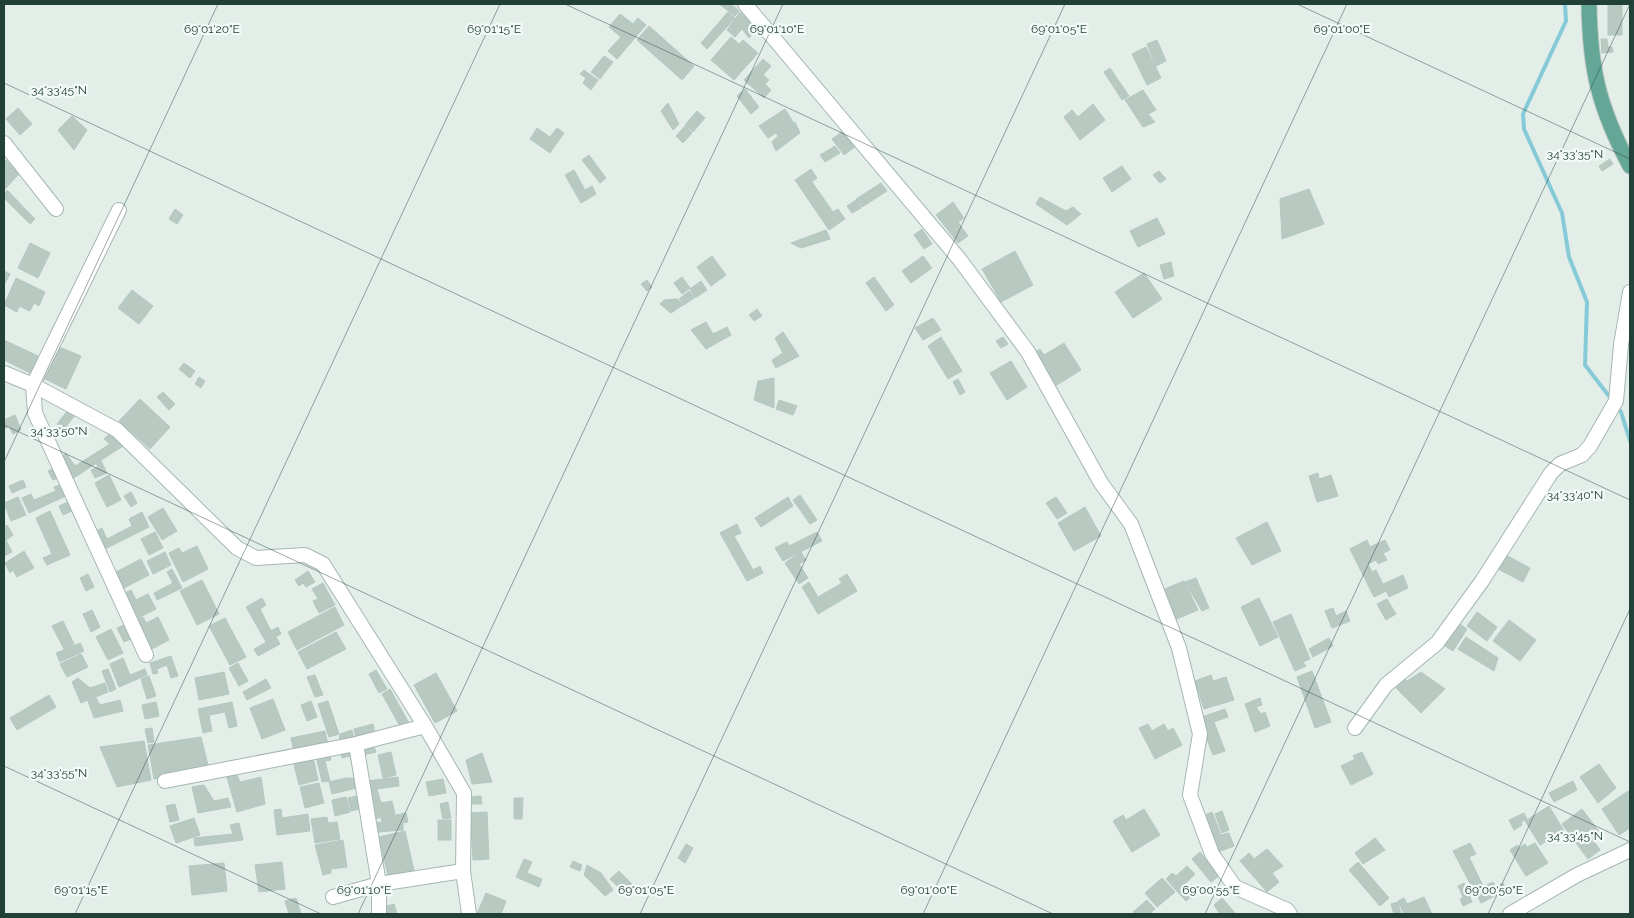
<svg xmlns="http://www.w3.org/2000/svg" width="1634" height="918" font-family="Raleway,sans-serif">
<rect width="100%" height="100%" fill="#e3eee9"/>
<g fill="none" stroke-linecap="round" stroke-linejoin="round">
<path stroke="#87cad7" stroke-width="4" d="M1565 4 1566 21 1523 114 1524 129 1562 213 1569 257 1587 302 1585 365 1612 400
M1616 406 1621 412 1630 441"/>
</g>
<path fill="#b8c9c2" stroke="#b4c8c0" d="M719 4H731L739 11 735 16Z
M1608 4H1622V35H1608Z
M728 12 735 18 707 49 701 43Z
M740 12 756 29 749 38 742 29 735 37 727 30Z
M620 14 633 24 638 18 646 25 617 59 608 51 621 37 609 27Z
M649 26 694 66 682 80 637 40Z
M731 37 739 44 743 40 758 53 734 80 711 60Z
M1601 39H1607L1608 47H1612L1613 52 1602 53Z
M1157 40 1166 61 1156 66 1147 44Z
M1146 47 1161 78 1147 85 1132 54Z
M604 56 613 62 600 79 591 72Z
M763 59 771 66 763 75 769 80 765 84 771 90 764 98 744 80Z
M1110 68 1129 96 1122 100 1104 72Z
M584 70 598 80 591 90 583 83 586 78 580 74Z
M745 89 759 107 751 114 737 96Z
M1143 90 1156 110 1148 114 1155 122 1143 127 1125 100Z
M668 103 679 124 673 130 661 111Z
M1093 104 1105 120 1080 140 1064 117 1072 110 1078 117Z
M18 108 32 124 20 135 6 119Z
M785 109 793 122 768 138 759 126Z
M697 111 705 118 693 132 685 125Z
M72 116 87 130 74 150 58 130Z
M795 122 800 133 776 151 772 142 778 136 776 133Z
M685 126 692 133 683 143 676 136Z
M537 128 550 137 557 128 564 133 550 153 530 139Z
M843 131 855 147 844 155 832 139Z
M835 146 840 153 825 162 820 155Z
M589 155 606 178 600 183 582 160Z
M1610 159 1613 164 1602 171 1599 166Z
M6 160 19 174 4 190V162Z
M1122 166 1131 179 1112 192 1103 178Z
M811 169 817 178 812 182 833 212 838 209 845 219 829 230 795 180Z
M574 170 585 190 592 186 596 194 581 203 565 175Z
M1159 171 1166 179 1160 183 1153 175Z
M881 183 887 191 862 207 856 199Z
M1309 189 1324 224 1282 239 1280 199Z
M7 190 35 219 30 224 4 198Z
M1040 197 1066 211 1073 207 1081 214 1067 225 1036 204Z
M856 200 861 208 852 213 847 206Z
M953 202 964 218 958 222 968 236 958 243 936 215Z
M175 209 183 215 177 224 169 219Z
M1157 218 1165 234 1138 247 1130 231Z
M922 229 932 244 924 249 914 235Z
M826 230 830 239 801 248 791 243Z
M30 243 50 253 38 278 18 268Z
M1015 251 1033 285 1001 302 982 269Z
M712 256 726 275 711 286 697 267Z
M923 256 932 268 911 283 902 271Z
M1171 262 1174 276 1164 279 1160 265Z
M4 271 10 274 4 285Z
M1144 273 1162 299 1133 318 1115 292Z
M682 277 690 288 682 294 674 283Z
M874 277 894 305 886 311 866 283Z
M16 278 45 292 39 306 34 303 30 311 19 306 17 312 4 305Z
M647 280 652 287 647 291 641 284Z
M701 281 707 290 695 298 690 289Z
M132 290 153 306 139 324 118 308Z
M689 291 694 298 684 305 679 299Z
M677 299 683 305 671 313 660 304 664 300Z
M757 309 762 316 754 321 749 315Z
M933 318 941 330 923 340 915 328Z
M706 322 713 334 727 327 731 335 706 349 691 330Z
M783 332 799 356 776 368 772 360 783 353 775 338Z
M941 337 962 371 948 379 928 346Z
M1003 337 1008 344 1001 348 996 341Z
M4 340 38 356 30 373 4 360Z
M1064 343 1081 370 1052 388 1031 355 1040 349 1044 355Z
M59 347 81 356 66 389 45 379Z
M1011 361 1027 387 1007 400 990 373Z
M184 363 195 371 190 378 179 369Z
M199 377 205 381 201 388 195 384Z
M774 378V408L754 400 758 381Z
M958 379 965 392 960 395 953 382Z
M163 392 175 404 169 410 157 397Z
M140 399 170 427 150 449 119 421Z
M779 400 797 406 793 415 776 409Z
M69 409 76 414 64 429 57 424Z
M15 415 21 430 13 434 9 426 4 429V420Z
M110 433 123 446 72 479 61 457 66 453 75 466 110 444 104 439Z
M101 461 107 473 95 478 91 470 98 467 96 463Z
M54 468 58 478 53 480 48 471Z
M1318 473 1319 479 1331 475 1338 496 1317 502 1309 476Z
M109 475 121 500 107 507 95 483Z
M23 480 26 487 12 493 9 486Z
M63 484 68 495 29 513 22 498 31 494 34 500 56 491 54 487Z
M131 492 137 503 131 507 124 496Z
M800 495 817 520 810 524 793 500Z
M18 497 26 515 11 521 4 503Z
M788 497 793 506 761 527 755 518Z
M1056 497 1067 513 1057 519 1046 503Z
M70 501 74 510 63 515 59 506Z
M1085 507 1101 536 1074 551 1058 523Z
M163 508 177 531 162 540 148 517Z
M50 511 70 555 47 565 43 558 52 554 36 518Z
M142 512 149 527 101 551 92 533 102 528 107 539 132 526 129 519Z
M1267 522 1281 551 1252 565 1236 538Z
M737 524 741 533 734 536 753 570 760 566 763 573 747 581 720 533Z
M7 525 13 535 6 540 12 552 4 556V527Z
M155 532 163 548 149 555 141 539Z
M817 532 822 541 783 561 775 548 787 542 789 546Z
M1367 540 1370 547 1385 540 1390 550 1383 553 1387 560 1378 564 1376 560 1368 564 1372 572 1376 570 1386 591 1374 597 1350 549Z
M197 546 208 569 183 582 169 553 179 548 182 553Z
M24 551 34 568 17 577 13 570 10 573 5 563Z
M165 552 171 565 153 574 147 561Z
M801 552 806 560 799 564 808 578 799 584 785 563Z
M1504 554 1530 568 1523 582 1496 568Z
M141 559 149 575 122 589 114 573Z
M172 569 182 588 157 600 154 593 173 583 167 572Z
M308 571 315 582 306 587 303 583 299 586 295 580Z
M88 574 94 587 86 591 80 578Z
M847 574 857 591 818 614 802 587 809 582 818 597 842 583 839 579Z
M1403 575 1408 588 1389 597 1383 584Z
M1196 578 1209 608 1202 611 1185 582Z
M202 580 219 614 197 625 180 591Z
M1184 581 1198 610 1172 621 1160 591Z
M323 583 335 605 319 613 313 601 318 599 312 589Z
M131 590 136 600 148 594 156 609 134 620 121 595Z
M262 598 266 605 260 609 271 631 278 627 281 634 266 642 246 607Z
M1259 598 1278 637 1260 646 1241 607Z
M1387 599 1396 614 1386 620 1377 604Z
M335 607 344 625 297 650 288 632Z
M1333 608 1336 616 1346 611 1350 621 1332 628 1325 611Z
M92 610 100 627 91 632 83 614Z
M1477 612 1497 627 1487 641 1467 626Z
M1291 614 1310 659 1303 662 1306 666 1295 671 1273 622Z
M143 617 146 623 158 617 169 640 148 651 133 621Z
M225 618 246 657 230 665 209 626Z
M1509 620 1536 640 1520 661 1493 641Z
M63 621 74 644 64 649 52 626Z
M1457 622 1467 629 1453 651 1442 644Z
M124 625 131 639 124 642 117 628Z
M111 629 123 653 108 660 96 637Z
M336 632 346 649 307 669 298 652Z
M276 637 280 644 258 656 254 649Z
M1466 637 1498 658 1494 671 1458 649Z
M1329 638 1333 646 1313 657 1309 649Z
M80 643 84 651 60 662 56 653Z
M81 654 88 667 67 677 60 664Z
M171 656 178 676 171 678 167 665 157 669 158 673 153 674 150 663Z
M123 658 130 675 145 669 147 675 119 687 110 664Z
M238 663 248 681 239 686 229 668Z
M108 669 116 689 110 692 102 671Z
M376 670 387 689 379 693 369 674Z
M1312 671 1331 722 1315 728 1297 677Z
M224 672 229 694 199 700 195 678Z
M1421 672 1445 689 1421 713 1396 688 1405 679 1407 681Z
M436 673 457 711 435 723 414 685Z
M315 675 323 695 315 697 307 677Z
M1211 675 1213 681 1226 677 1234 700 1204 709 1195 681Z
M149 676 156 696 147 699 141 679Z
M78 678 90 688 105 683 108 692 81 703 72 682Z
M266 679 271 688 247 700 243 692Z
M390 689 410 725 402 730 382 694Z
M49 695 56 707 17 730 10 718Z
M96 698 100 705 120 700 123 711 94 718 88 701Z
M1260 698 1262 705 1256 707 1261 714 1265 712 1270 726 1255 732 1245 704Z
M273 699 285 730 262 739 250 708Z
M311 701 317 717 307 721 301 705Z
M328 701 339 734 329 737 318 704Z
M156 702 159 716 145 719 142 705Z
M232 702 237 726 229 728 225 712 209 715 212 731 203 733 198 709Z
M1225 709 1228 717 1214 722 1225 751 1213 755 1199 718Z
M373 724 375 734 356 739 354 729Z
M1148 724 1152 731 1164 724 1168 731 1173 728 1182 745 1155 759 1139 728Z
M152 728 154 742 148 743 145 729Z
M352 730 354 739 339 743 340 734Z
M325 731 328 745 294 752 291 738Z
M201 737 208 765 199 770 154 779 148 745Z
M144 741 151 780 117 787 100 747Z
M373 744 376 752 359 756 357 748Z
M354 748 358 762 352 763 350 756 342 758 340 751Z
M391 752 396 775 383 778 378 755Z
M1362 752 1373 774 1351 785 1341 766 1355 759 1353 756Z
M329 753 331 760 325 761 330 781 322 782 316 756Z
M482 753 492 782 472 784 466 760Z
M313 757 318 780 299 785 293 761Z
M1599 764 1616 788 1598 803 1580 777Z
M236 773 240 782 261 777 265 804 237 812 226 774Z
M398 777 399 786 368 790 367 781Z
M346 778H354L357 788 332 794 329 782Z
M443 779 446 793 429 796 426 782Z
M1573 781 1577 790 1554 802 1549 793Z
M319 783 324 803 305 808 300 787Z
M204 785 214 801 228 798 231 807 198 813 192 787Z
M377 789 381 803 392 801 395 814 374 819 367 792Z
M1628 791 1630 795V828L1619 835 1602 809Z
M357 796 360 809 351 811 348 798Z
M481 796 482 804H469L468 797Z
M346 797 350 812 335 816 332 800Z
M514 798H523L522 819H514Z
M448 802 451 818 443 819 440 804Z
M175 804 179 820 170 822 166 806Z
M1549 806 1564 831 1540 845 1525 821Z
M281 809 282 818 308 814 310 831 277 835 274 810Z
M1144 809 1160 835 1132 852 1113 821 1123 815 1126 820Z
M1582 809 1601 834 1593 840 1600 850 1588 859 1562 824Z
M1222 811 1229 830 1222 833 1215 814Z
M487 812 489 859 473 860 470 813Z
M1212 812 1221 835 1229 833 1234 846 1218 852 1203 816Z
M406 813 408 822 377 828 376 823 382 822 381 818Z
M1524 813 1527 819 1521 822 1522 825 1514 830 1509 820Z
M327 817 328 823 337 822 340 839 315 843 311 819Z
M194 818 200 835 176 843 170 826Z
M438 820H451V840H438Z
M239 823 243 840 195 846 194 838 233 834 230 825Z
M403 824V830L378 832 377 828Z
M405 831 414 870 388 876 379 837Z
M1375 838 1385 850 1363 864 1355 853Z
M343 840 347 867 331 869V873L323 875 315 845Z
M1470 843 1476 854 1469 857 1483 886 1474 891 1453 851Z
M1535 843 1548 863 1526 876 1510 850 1517 845 1519 848 1525 844 1527 847Z
M686 844 693 848 685 863 678 858Z
M1267 849 1283 866 1272 873 1279 882 1267 892 1240 861 1249 853 1254 859Z
M1200 852 1219 876 1211 882 1192 859Z
M524 859 532 862 527 873 542 879 539 887 516 877Z
M573 861 582 865 580 871 570 867Z
M282 862 285 889 259 892 255 865Z
M1358 862 1389 898 1380 906 1349 870Z
M224 863 227 891 192 895 189 866Z
M587 865 601 873 613 890 605 896 584 875Z
M1187 866 1195 874 1184 885 1193 895 1186 901 1166 879 1172 873 1176 876Z
M619 871 632 884 623 892 610 879Z
M1162 878 1175 892 1157 907 1145 893Z
M1493 882 1496 887 1503 883 1506 890 1481 903 1475 891Z
M1464 883 1472 902 1463 906 1460 899 1463 897 1458 886Z
M486 893 506 901 501 914H477Z
M1424 897 1432 914H1404L1398 901 1404 898 1407 904Z
M296 898 301 914H289L285 901Z
M1222 898 1236 914H1220L1214 905Z
M1147 900 1155 909 1149 914H1135L1133 912Z
M1398 902 1401 914H1394L1391 904Z
M394 904 397 914H385L383 907Z"/>
<g fill="none" stroke-linecap="round" stroke-linejoin="round">
<defs>
<path id="minor" d="M745 4 960 260 1028 352 1101 483 1131 524 1179 648 1200 734 1190 795 1212 854 1235 887 1287 910 1290 914
M4 143 56 209
M119 210 33 385 35 413 146 655
M4 373 33 385 117 430 237 548 256 558 305 555 323 564 425 726 464 793 463 871 469 914
M1355 728 1386 685 1437 643 1482 581 1551 473 1560 464 1582 455 1590 446 1616 401 1621 345 1630 292
M356 744 379 884V914
M165 781 356 744 425 726
M333 897 379 884 463 871
M1510 914 1577 875 1630 850"/>
<path id="major" d="M1589 4C1590 70 1599 108 1630 166"/>
</defs>
<use href="#minor" stroke="#a5b7b0" stroke-width="16"/>
<use href="#major" stroke="#c1cac7" stroke-width="17"/>
<use href="#minor" stroke="#fff" stroke-width="14"/>
<use href="#major" stroke="#64a796" stroke-width="15"/>
</g>
<path fill="none" stroke="#214138" stroke-width="1" stroke-opacity="0.45" d="M565 4 1630 500M1297 4 1630 159M4 83 1630 842M4 425 1053 914M4 462 218 4M4 766 321 914M75 914 500 4M358 914 783 4M640 914 1065 4M923 914 1347 4M1205 914 1630 4M1488 914 1630 609"/>
<g font-size="12" text-anchor="middle" fill="#214138" stroke="#f4faf7" stroke-width="4.5" stroke-linejoin="round" paint-order="stroke">
<text x="494" y="33">69°01'15"E</text>
<text x="212" y="33">69°01'20"E</text>
<text x="777" y="33">69°01'10"E</text>
<text x="1059" y="33">69°01'05"E</text>
<text x="1342" y="33">69°01'00"E</text>
<text x="59" y="94">34°33'45"N</text>
<text x="1575" y="158">34°33'35"N</text>
<text x="59" y="435">34°33'50"N</text>
<text x="1575" y="499">34°33'40"N</text>
<text x="59" y="777">34°33'55"N</text>
<text x="1575" y="840">34°33'45"N</text>
<text x="81" y="894">69°01'15"E</text>
<text x="364" y="894">69°01'10"E</text>
<text x="646" y="894">69°01'05"E</text>
<text x="929" y="894">69°01'00"E</text>
<text x="1211" y="894">69°00'55"E</text>
<text x="1494" y="894">69°00'50"E</text>
</g>
<rect width="1634" height="918" fill="none" stroke="#214138" stroke-width="10"/>
</svg>
